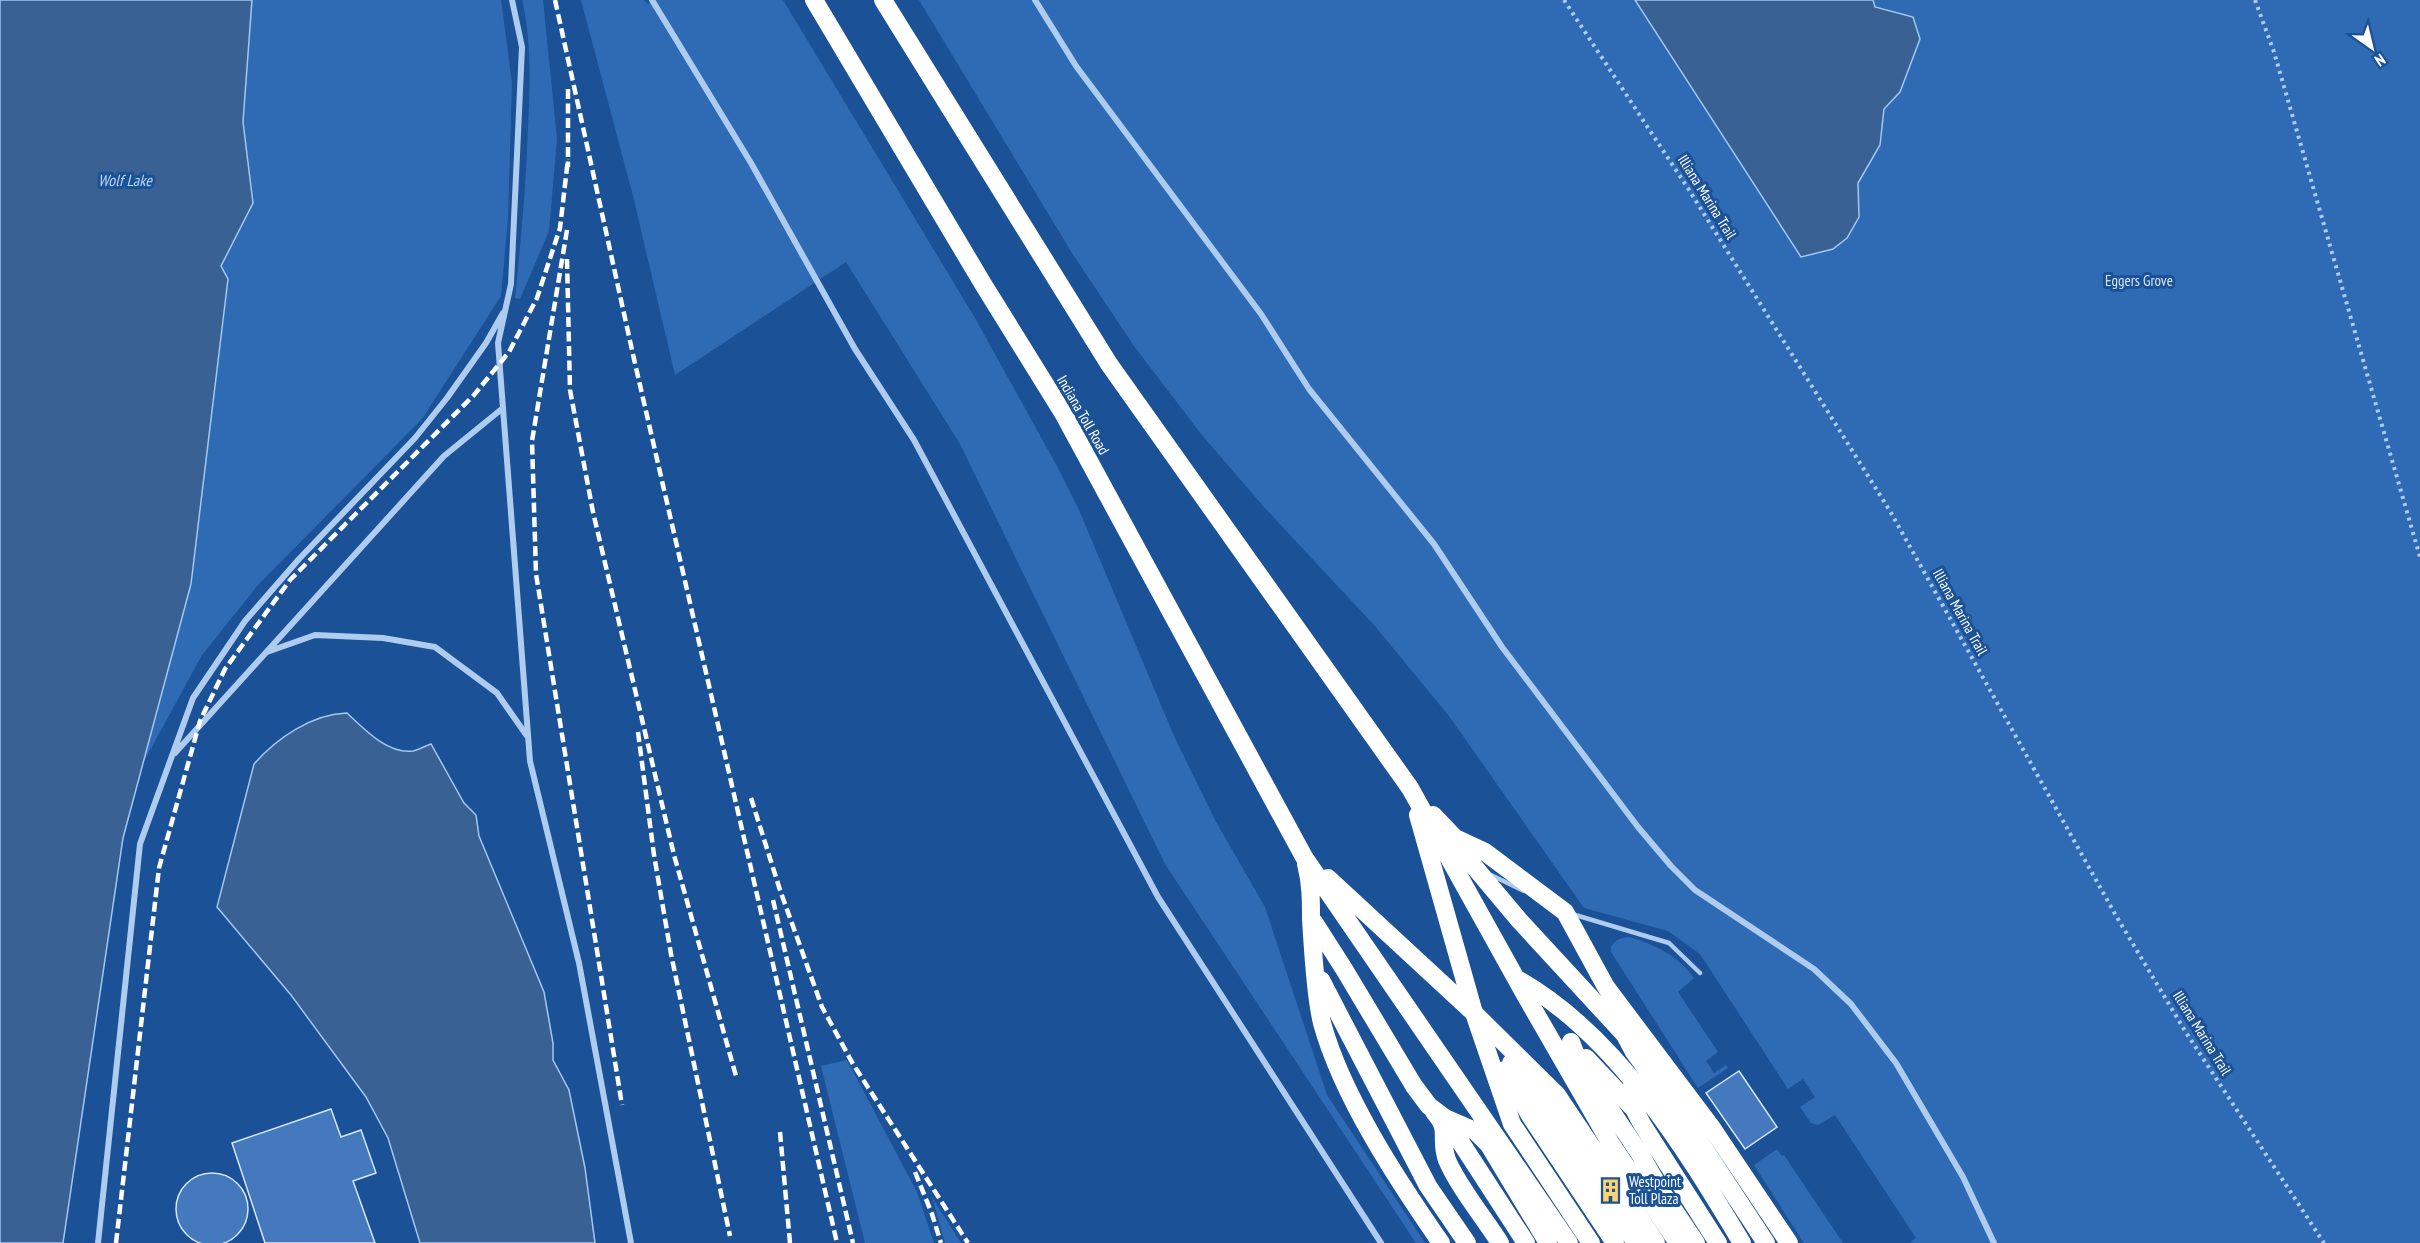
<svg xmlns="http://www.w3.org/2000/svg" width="2420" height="1243" font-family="'PT Sans Narrow',sans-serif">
<rect width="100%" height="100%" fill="#1b5196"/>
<path fill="#2f6bb4" d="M252 0H501L512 82 508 218 501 296 422 419 258 585 202 655 142 765 191 584 228 279 221 266 253 203 243 122Z
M522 0H543L557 139 549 231 520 299 515 298C521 241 526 185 528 128 530 84 532 43 522 0Z
M581 0H644L648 4 653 0H783L975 318 1058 468 1079 510 1174 736 1215 820 1265 907 1327 1095 1425 1243H1416L1165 864 960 444 846 262 675 375 633 196Z
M919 0H2420V1243H1910L1916 1238 1835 1115 1818 1125 1811 1123 1800 1107 1815 1097 1803 1079 1788 1089 1700 954 1668 931 1584 908 1449 716 1374 625 1264 507 1201 434 1134 346 1072 253Z
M1629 937C1656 945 1677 955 1694 978L1678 992 1718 1052 1706 1061 1714 1073 1726 1065 1728 1068 1698 1088 1611 952V947C1616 939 1620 938 1629 937Z
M847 1060 917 1192 934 1243H865L821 1066Z
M1777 1149 1782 1156 1784 1155 1843 1243H1804L1754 1165Z
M932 1197 961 1243H945Z"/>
<path fill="#3a6193" stroke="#a1c7f2" stroke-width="1.5" d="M0 0H252L243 122 253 203 221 266 228 279 191 584 123 838 63 1243H0Z
M1635 0H1873L1875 7 1913 17 1920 39 1900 92 1884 109 1880 145 1858 183 1859 217 1847 238 1833 249 1801 257Z
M347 713C364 729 387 754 413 751 418 750 425 746 431 744L464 803 476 815 479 836 544 992 553 1043V1060L569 1090 585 1168 595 1243H420L388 1138 366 1097 291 995 217 907 254 764C277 738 312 714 347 713Z"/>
<path fill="#447abd" stroke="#d5e6fb" stroke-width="1.5" d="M1739 1071 1777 1127 1745 1149 1706 1093Z
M331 1109 341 1137 361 1130 376 1173 353 1181 375 1243H265L232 1143Z
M176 1209a36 36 0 1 1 72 0a36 36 0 1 1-72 0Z"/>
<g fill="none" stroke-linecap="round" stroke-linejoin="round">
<path stroke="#aeccf0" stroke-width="4" stroke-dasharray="3 4.5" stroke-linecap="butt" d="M1564 0 1689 190 1890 511 2115 914 2185 1031 2324 1243
M2255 0 2274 52 2420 557"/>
<path stroke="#aeccf0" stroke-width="4.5" d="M1491 875 1524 891
M1572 914 1669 943 1700 973"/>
<path stroke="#aeccf0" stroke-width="6" d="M512 0 522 47 511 284 498 343 530 761 579 963 631 1243
M652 0 751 163 855 349 914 440 1158 897 1381 1243
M1035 0 1076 66 1261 314 1309 389 1434 544 1502 647 1638 827 1671 866 1695 890 1814 969 1851 1004 1896 1063 1963 1177 1994 1243
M267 652 315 635 383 638 435 647 497 693 527 736
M175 753 444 456 503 408
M98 1243 140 844 193 698 245 621 299 559 415 438 447 398 486 343 503 313"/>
<path stroke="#fff" stroke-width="18" d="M814 0 983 284 1063 413 1304 857 1569 1243
M883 0 1109 364 1410 788 1524 993 1611 1144 1678 1243
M1418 815 1474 1013 1512 1124 1591 1243
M1433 815 1455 838 1485 852 1565 912 1606 987 1712 1128 1789 1243
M1451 839 1519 920 1625 1035 1634 1052 1697 1138 1766 1243
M1306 864C1311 883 1311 900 1311 919 1313 949 1315 995 1322 1023 1342 1096 1398 1181 1441 1243
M1328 878 1474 1013 1557 1095 1656 1243
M1314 922 1344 969 1414 1086 1429 1106 1445 1118 1475 1131 1489 1145 1548 1243
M1321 980 1428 1186 1467 1243
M1519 980C1617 1036 1685 1148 1742 1243
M1571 1042 1579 1063 1640 1154 1663 1194 1696 1243
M1586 1058 1634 1109
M1511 1063 1543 1105 1636 1243
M1505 1070 1529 1114 1615 1243
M1632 1080 1634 1109 1642 1124 1718 1243
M1434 1112C1451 1130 1439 1139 1447 1160 1458 1186 1484 1218 1500 1243
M1445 1118 1526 1243"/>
<path stroke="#fff" stroke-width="4.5" stroke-dasharray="10 4.5" stroke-linecap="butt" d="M555 0 634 359 837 1243
M568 89V167
M567 230 532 441 536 574 622 1105
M567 259 570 390 593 512 674 855 736 1076
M638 732 654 855 671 954 730 1236
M751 798 780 890 822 1007 853 1064 968 1243
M773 900 853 1243
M780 1132 790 1243
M915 1172 932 1214 941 1243
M116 1243 159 868 200 721 225 669 290 580 474 395 509 352 537 298 560 228 568 159"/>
</g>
<defs>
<symbol id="building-bare" viewBox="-9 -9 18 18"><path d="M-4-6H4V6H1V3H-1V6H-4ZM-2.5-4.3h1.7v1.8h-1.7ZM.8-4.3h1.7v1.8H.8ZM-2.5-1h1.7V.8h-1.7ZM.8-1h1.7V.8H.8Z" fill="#ffd46d" stroke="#1b5196" stroke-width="2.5" paint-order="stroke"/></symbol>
</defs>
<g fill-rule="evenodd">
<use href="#building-bare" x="1594" y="1174" width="33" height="33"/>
</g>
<g text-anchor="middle" stroke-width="6" stroke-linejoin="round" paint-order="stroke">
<g font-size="15" fill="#fff" stroke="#1b5196">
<text transform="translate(1707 197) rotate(58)" y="5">Illiana Marina Trail</text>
<text transform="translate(1083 415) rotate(60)" y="5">Indiana Toll Road</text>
<text transform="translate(1960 612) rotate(61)" y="5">Illiana Marina Trail</text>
<text transform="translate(2202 1033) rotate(58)" y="5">Illiana Marina Trail</text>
</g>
<g font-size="15" fill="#d5e6fb" stroke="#1b5196">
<text x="2139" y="286">Eggers Grove</text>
</g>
<g font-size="15" fill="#fff" stroke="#1b5196" text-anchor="start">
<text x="1629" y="1187">Westpoint<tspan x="1629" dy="17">Toll Plaza</tspan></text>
</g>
<g font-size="16" font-style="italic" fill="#bad6f7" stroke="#1b5196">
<text x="125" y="186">Wolf Lake</text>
</g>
</g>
<g transform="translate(2372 48) rotate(146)" stroke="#1b5196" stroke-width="4.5" paint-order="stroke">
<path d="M0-4.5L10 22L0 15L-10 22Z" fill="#ffffff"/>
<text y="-9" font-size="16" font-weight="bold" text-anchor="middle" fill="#ffffff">N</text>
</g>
</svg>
